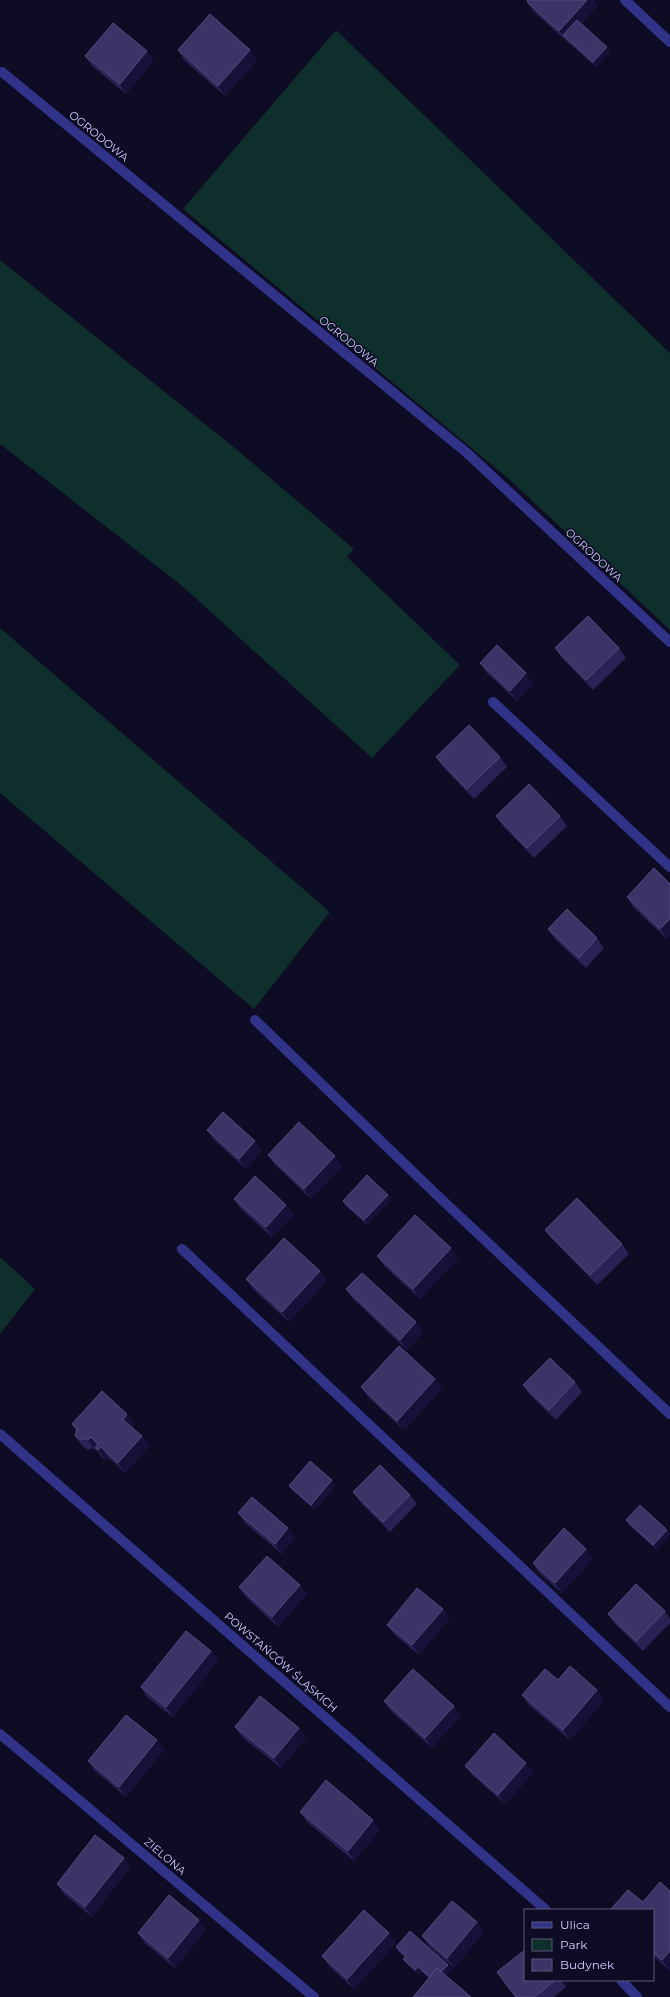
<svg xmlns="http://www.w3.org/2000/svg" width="670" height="1997" font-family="Montserrat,sans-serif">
<rect width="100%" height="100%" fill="#0e0b24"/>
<path fill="#0e2f2b" d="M336 30 670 353V630L510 480 183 209Z
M0 260 236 449 354 549 347 557 460 665 372 758 181 585 0 444Z
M0 628 330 912 254 1009 0 793Z
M0 1257 35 1289 0 1334Z"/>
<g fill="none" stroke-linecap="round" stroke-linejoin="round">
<path stroke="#313388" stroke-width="10" d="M493 702 670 867"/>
<path stroke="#313388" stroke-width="10" d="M625 0 670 42
M2 72 467 453 670 642
M255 1020 438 1196 670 1414
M182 1249 670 1707
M0 1434 546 1910
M0 1734 314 1997
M621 1980 637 1997"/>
</g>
<path fill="#292254" d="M528 0H593L597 6 581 24 607 47 610 52 596 67 534 12 527 2Z
M178 50 257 60 225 96 184 60Z
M85 56 154 61 126 94 92 66Z
M555 648H619L626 658 593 690 562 658Z
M480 663 533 683 517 701 487 673Z
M436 757H500L507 767 474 799 443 767Z
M496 816H560L567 826 534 858 503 826Z
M654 868 667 939 633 907 627 897Z
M548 929 597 938 604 948 586 968 555 939Z
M207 1130 255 1141 262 1150 246 1169 214 1140Z
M268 1155 342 1166 311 1199 275 1165Z
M388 1195 391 1200 367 1225 346 1206 343 1201Z
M234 1199 286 1205 293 1215 272 1237 241 1209Z
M545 1230 622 1244 629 1254 597 1285 552 1239Z
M451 1248 458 1258 420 1299 384 1266 377 1256Z
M246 1279 327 1281 289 1322 253 1289Z
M346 1289 416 1322 423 1332 407 1350 353 1299Z
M575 1382 582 1392 556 1420 530 1395 523 1385Z
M361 1387 442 1389 404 1430 368 1397Z
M72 1424H134L132 1427 142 1436 149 1446 125 1473 108 1457 105 1460 102 1458 96 1449 95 1450 93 1448 88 1450 82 1446 75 1436 76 1431Z
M289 1486H335L315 1510 293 1491Z
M353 1492 410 1495 417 1504 390 1532 360 1502Z
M238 1513 295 1538 282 1554 245 1523Z
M626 1520 667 1530 670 1534V1535L657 1550 629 1525Z
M586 1549 593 1559 562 1593 539 1573 533 1563Z
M300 1585 307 1594 278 1627 246 1597 239 1587Z
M665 1611 670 1619V1623L643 1651 615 1624 608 1614Z
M450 1618 419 1655 394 1634 387 1625Z
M211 1651 218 1661 173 1717 147 1697 141 1687Z
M558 1680 604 1700 570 1740 529 1705 522 1695Z
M384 1701 461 1715 432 1748 391 1711Z
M235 1727 299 1728 306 1738 281 1768 242 1737Z
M157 1740 164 1750 126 1797 95 1771 88 1761Z
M465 1766 533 1773 505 1804 472 1775Z
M300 1812 380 1830 354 1861 307 1822Z
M124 1858 130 1867 92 1917 64 1894 57 1884Z
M660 1882 670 1891V1969L669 1970 653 1956V1910H610L628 1890 643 1902Z
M199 1920 206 1930 175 1968 145 1943 138 1933Z
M484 1932 454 1968 429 1946 422 1936Z
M389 1933 396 1943 354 1989 329 1966 322 1956Z
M396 1947 448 1965 452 1970 429 1978 422 1972 419 1975 407 1964 403 1959 405 1957 399 1952Z
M497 1972 525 1980H560L566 1987 554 1997H515Z"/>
<path fill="#161139" d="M587 0H593L597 6 567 39 559 31Z
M607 47 610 52 596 67 593 62Z
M250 50 257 60 225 96 218 86Z
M147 51 154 61 126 94 120 84Z
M526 673 533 683 517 701 510 691Z
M670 919V936L667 939 660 929Z
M255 1141 262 1150 246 1169 239 1159Z
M335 1156 342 1166 311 1199 304 1189Z
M388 1195 391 1200 367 1225 364 1220Z
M286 1205 293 1215 272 1237 266 1227Z
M451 1248 458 1258 420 1299 413 1289Z
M320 1271 327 1281 289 1322 282 1312Z
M416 1322 423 1332 407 1350 400 1340Z
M435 1379 442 1389 404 1430 397 1421Z
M127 1414 134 1424 130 1430 123 1420Z
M142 1436 149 1446 125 1473 118 1463Z
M91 1437 98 1447 95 1448 96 1449 95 1450 88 1440Z
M101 1447 108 1457 105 1460 98 1450Z
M332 1480 335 1486 315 1510 311 1505Z
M288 1528 295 1538 282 1554 275 1544Z
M667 1530 670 1534V1535L657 1550 653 1545Z
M586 1549 593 1559 562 1593 555 1583Z
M300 1585 307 1594 278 1627 272 1617Z
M443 1609 450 1618 419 1655 412 1645Z
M211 1651 218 1661 173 1717 166 1707Z
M597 1690 604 1700 570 1740 563 1730Z
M454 1706 461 1715 432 1748 425 1738Z
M299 1728 306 1738 281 1768 274 1758Z
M157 1740 164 1750 126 1797 119 1787Z
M526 1763 533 1773 505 1804 498 1795Z
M373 1820 380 1830 354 1861 348 1851Z
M124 1858 130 1867 92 1917 85 1907Z
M199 1920 206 1930 175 1968 168 1958Z
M477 1922 484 1932 454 1968 447 1958Z
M389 1933 396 1943 354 1989 347 1979Z
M670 1951V1969L669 1970 662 1960Z
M448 1965 452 1970 437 1985 434 1980Z
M418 1967 422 1972 419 1975 415 1970Z"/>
<path fill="#3b3466" stroke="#524c7e" d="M528 0H587L559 31 527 2Z
M210 14 250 50 218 86 178 50Z
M577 20 607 47 593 62 563 35Z
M113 23 147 51 120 84 85 56Z
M588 616 619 648 586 680 555 648Z
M497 645 526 673 510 691 480 663Z
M469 725 500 757 467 789 436 757Z
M529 784 560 816 527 848 496 816Z
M654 868 670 884V919L660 929 627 897Z
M567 909 597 938 579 958 548 929Z
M223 1112 255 1141 239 1159 207 1130Z
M299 1122 335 1156 304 1189 268 1155Z
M367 1175 388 1195 364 1220 343 1201Z
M255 1176 286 1205 266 1227 234 1199Z
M577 1198 622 1244 590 1275 545 1230Z
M415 1215 451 1248 413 1289 377 1256Z
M284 1238 320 1271 282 1312 246 1279Z
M362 1273 416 1322 400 1340 346 1289Z
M399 1346 435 1379 397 1421 361 1387Z
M550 1358 575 1382 549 1410 523 1385Z
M102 1391 127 1414 123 1420 142 1436 118 1463 101 1447 98 1450 95 1448 98 1444 91 1437 88 1440 86 1438 81 1440 75 1436 77 1429 72 1424Z
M310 1461 332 1480 311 1505 289 1486Z
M380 1465 410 1495 383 1522 353 1492Z
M252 1497 288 1528 275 1544 238 1513Z
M640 1505 667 1530 653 1545 626 1520Z
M564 1528 586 1549 555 1583 533 1563Z
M267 1556 300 1585 272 1617 239 1587Z
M636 1584 665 1611 636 1641 608 1614Z
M417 1588 443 1609 412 1645 387 1625Z
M186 1631 211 1651 166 1707 141 1687Z
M570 1666 597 1690 563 1730 522 1695 545 1669 558 1680Z
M413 1669 454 1706 425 1738 384 1701Z
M260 1696 299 1728 274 1758 235 1727Z
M126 1715 157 1740 119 1787 88 1761Z
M494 1733 526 1763 498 1795 465 1766Z
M326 1780 373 1820 348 1851 300 1812Z
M95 1835 124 1858 85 1907 57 1884Z
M660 1882 670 1891V1951L662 1960 653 1952V1910H610L628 1890 643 1902Z
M169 1895 199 1920 168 1958 138 1933Z
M452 1901 477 1922 447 1958 422 1936Z
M364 1910 389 1933 347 1979 322 1956Z
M410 1931 448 1965 441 1972 437 1968 430 1977 418 1967 415 1970 403 1959 406 1956 396 1947Z
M525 1950V1980H556L534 1997H516L497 1972Z
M437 1968 471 1997H413Z"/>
<g text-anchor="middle" stroke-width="3" stroke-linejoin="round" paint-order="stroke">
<g font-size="11" fill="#d1ceff" stroke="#0e0b24">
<text transform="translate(99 136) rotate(39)" y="4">OGRODOWA</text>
<text transform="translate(349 341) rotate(39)" y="4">OGRODOWA</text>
<text transform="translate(594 555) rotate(43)" y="4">OGRODOWA</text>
<text transform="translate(281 1662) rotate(41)" y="4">POWSTAŃCÓW ŚLĄSKICH</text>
<text transform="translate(165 1856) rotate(40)" y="4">ZIELONA</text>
</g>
</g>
<rect x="524" y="1909" width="130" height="72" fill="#0e0b24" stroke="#5c597c"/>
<rect x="532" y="1922" width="20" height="6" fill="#313388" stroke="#5c597c"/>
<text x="560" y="1929" font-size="12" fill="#d1ceff">Ulica</text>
<rect x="532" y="1939" width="20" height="12" fill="#0e2f2b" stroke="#5c597c"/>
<text x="560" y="1949" font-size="12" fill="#d1ceff">Park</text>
<rect x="532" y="1959" width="20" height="12" fill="#3b3466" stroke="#5c597c"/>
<text x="560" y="1969" font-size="12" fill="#d1ceff">Budynek</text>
</svg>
